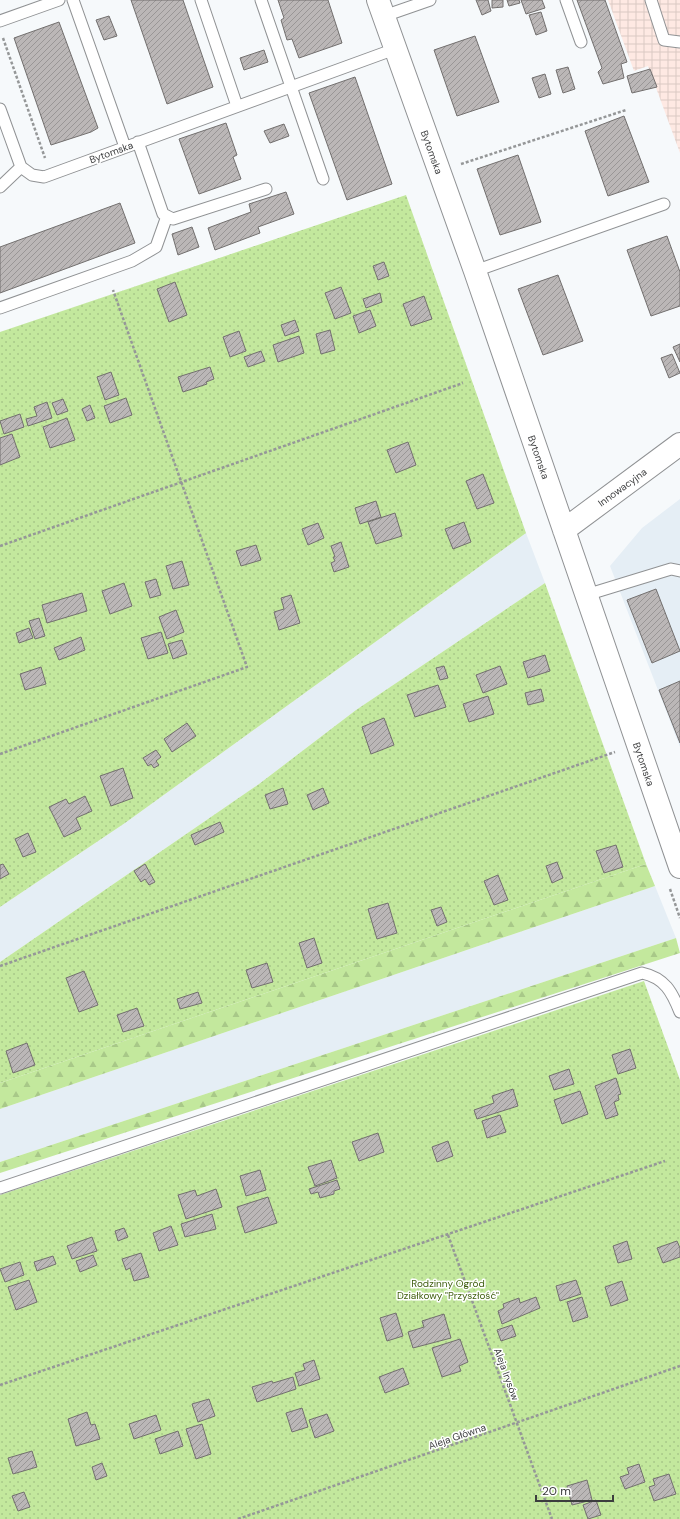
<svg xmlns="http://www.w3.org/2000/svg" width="680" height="1519" font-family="'DM Sans',sans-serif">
<defs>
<pattern id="industrial-grid" width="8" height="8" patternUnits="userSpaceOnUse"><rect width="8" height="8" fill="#fee9e3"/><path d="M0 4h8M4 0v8" fill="none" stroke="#dbc9c4"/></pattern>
<pattern id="forest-firs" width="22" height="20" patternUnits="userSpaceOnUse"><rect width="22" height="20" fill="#c3e89d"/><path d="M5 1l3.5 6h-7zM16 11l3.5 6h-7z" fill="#a8c888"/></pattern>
<pattern id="garden-dots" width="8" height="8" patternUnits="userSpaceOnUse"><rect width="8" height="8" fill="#c3e89d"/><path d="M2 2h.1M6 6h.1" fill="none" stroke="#a8c888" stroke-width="1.8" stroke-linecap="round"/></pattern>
<pattern id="building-hatch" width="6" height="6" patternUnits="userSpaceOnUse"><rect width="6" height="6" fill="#bbb7b7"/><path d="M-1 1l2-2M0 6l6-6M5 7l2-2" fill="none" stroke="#999696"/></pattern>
</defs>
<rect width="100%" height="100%" fill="#f6f9fb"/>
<path fill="#e5eef5" d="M680 499V747L610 566 642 528Z
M526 533 545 583 356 710 259 784 0 962V907L125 823Z
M655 886 676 938 0 1162V1109Z"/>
<path fill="url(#industrial-grid)" d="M608 0H680V153L648 66 634 71Z"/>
<path fill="url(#forest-firs)" d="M646 864 655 886 0 1109V1083Z
M676 938 680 953 0 1173V1162Z"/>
<path fill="url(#garden-dots)" d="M406 195 526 533 125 823 0 907V332Z
M545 583 646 864 0 1083V962L259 784 356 710Z
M644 981 680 1080V1519H0V1195Z"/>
<path fill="url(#building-hatch)" stroke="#726f6e" d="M131 0H183L213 87 167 104Z
M278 0H328L342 43 299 58 292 39 287 40 281 20 284 18Z
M476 0H488L491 11 482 15Z
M492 0H503V7L492 8Z
M507 0H519L520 3 509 6Z
M521 0H542L545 8 526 14Z
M577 0H605L627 62 621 64 624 78 603 84 598 72 602 68Z
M541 12 547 31 536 35 529 15Z
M109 16 117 36 104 40 96 20Z
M59 22 98 128 91 132 51 145 14 38Z
M475 36 499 102 457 116 434 50Z
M264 50 268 62 244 70 240 58Z
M568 67 575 89 563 93 556 70Z
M650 69 657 87 632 93 627 76Z
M545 74 551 94 539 98 532 78Z
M355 77 392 184 347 200 309 93Z
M624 116 649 182 608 196 585 131Z
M226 123 237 155 233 157 241 179 199 194 179 139Z
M284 124 289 136 270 143 264 131Z
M518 155 541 222 500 235 477 169Z
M286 192 294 214 258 227 260 233 215 250 208 228 251 212 249 204Z
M120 203 135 243 0 293V247Z
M192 227 199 247 178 255 172 234Z
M667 236 680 272V306L651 316 627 250Z
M384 262 389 276 378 280 373 266Z
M558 275 583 341 543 355 518 289Z
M175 282 187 315 169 322 157 289Z
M341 287 351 313 335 319 325 293Z
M380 293 382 302 366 308 363 299Z
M424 296 432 319 411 326 403 304Z
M370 310 376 326 359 333 353 316Z
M295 320 299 331 285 336 281 325Z
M330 330 335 350 321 354 316 334Z
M239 331 246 351 230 357 223 337Z
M299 336 304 353 278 362 273 345Z
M680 344V362L673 347Z
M261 351 265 361 248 367 244 357Z
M672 354 680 373 669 378 661 358Z
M210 367 214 379 206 382 207 384 183 392 178 377Z
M111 372 119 395 105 400 97 377Z
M126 398 132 415 110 423 104 406Z
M63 399 68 411 57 415 52 403Z
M47 402 52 418 28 426 26 419 37 416 34 407Z
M90 405 95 418 87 421 82 409Z
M20 414 24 427 4 434 0 421Z
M67 418 75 440 50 448 43 427Z
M12 434 20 457 0 465V438Z
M408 442 416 465 396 473 387 450Z
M483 474 494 503 477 509 466 481Z
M376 501 381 517 360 524 355 508Z
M395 513 402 536 376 544 368 522Z
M464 522 471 542 453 549 445 529Z
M318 523 324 538 308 545 302 529Z
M341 542 349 567 334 572 331 563 335 561 333 557H335L331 546Z
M256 545 261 560 241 566 236 551Z
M182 561 189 585 173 589 166 566Z
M156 579 161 595 150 598 145 582Z
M124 583 132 606 110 614 102 591Z
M656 589 680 651 652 663 627 600Z
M82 593 87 611 47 623 42 605Z
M291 595 300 623 279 630 274 612 284 609 281 598Z
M176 610 184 632 167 639 159 617Z
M39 618 45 636 35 639 29 621Z
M29 628 33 638 19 643 16 633Z
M161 632 168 653 148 659 141 638Z
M81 637 85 650 59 660 54 648Z
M182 640 187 654 173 659 168 644Z
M545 655 550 671 528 678 523 662Z
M444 666 448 678 440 680 436 668Z
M500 666 507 684 483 693 476 675Z
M41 667 46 684 25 690 20 674Z
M680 681V743L659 690Z
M438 685 446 707 415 717 407 695Z
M541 689 544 701 528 705 525 693Z
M488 696 494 714 469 722 463 704Z
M384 718 394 745 371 754 362 727Z
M187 723 196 736 172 752 164 739Z
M156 750 161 757 156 761 159 765 154 768 151 764 148 766 143 758Z
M123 768 133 798 111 806 100 776Z
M283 788 288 804 270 809 265 795Z
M323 788 329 803 313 810 307 795Z
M85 796 92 811 76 818 81 829 64 837 49 807 66 799 69 804Z
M220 822 224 832 195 845 191 835Z
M28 833 36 852 23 857 15 839Z
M616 845 623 867 604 873 596 851Z
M557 862 563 878 552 883 546 866Z
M3 864 9 874 0 879V865Z
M145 864 155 882 149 885 145 879 141 882 134 871Z
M498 875 508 900 494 905 484 881Z
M388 903 397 933 377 939 368 909Z
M441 907 447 922 437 926 431 910Z
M314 938 322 963 307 968 299 943Z
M267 963 273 982 252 988 246 970Z
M84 971 98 1005 79 1012 66 978Z
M198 992 202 1003 180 1009 177 999Z
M137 1008 144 1026 123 1032 117 1015Z
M27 1043 35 1065 13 1073 6 1051Z
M630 1049 636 1068 618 1074 612 1055Z
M569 1069 574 1084 554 1090 549 1076Z
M616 1078 621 1094 618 1095 619 1100 614 1102 618 1115 606 1119 595 1086Z
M513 1089 518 1106 477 1119 474 1110 494 1103 492 1096Z
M580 1091 588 1114 562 1124 554 1100Z
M500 1115 506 1132 487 1138 482 1121Z
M378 1133 384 1152 359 1161 352 1142Z
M448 1141 453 1156 437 1162 432 1147Z
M331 1160 337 1178 315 1186 308 1167Z
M260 1170 266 1190 246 1196 240 1176Z
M337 1180 340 1189 334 1191V1194L320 1198 318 1192 311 1194 309 1189Z
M216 1189 222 1207 186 1219 178 1195 195 1190 197 1196Z
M268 1197 277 1223 245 1233 237 1207Z
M212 1214 216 1229 185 1237 181 1224Z
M171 1226 178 1245 159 1251 153 1233Z
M124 1228 128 1237 118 1241 115 1231Z
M92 1237 97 1251 72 1259 67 1246Z
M627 1241 632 1259 618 1263 613 1246Z
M677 1241 680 1248V1257L663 1263 657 1248Z
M141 1253 149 1277 134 1281 130 1268 126 1270 122 1259Z
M93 1255 97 1265 80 1272 76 1261Z
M53 1256 56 1264 37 1271 34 1262Z
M20 1262 24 1275 5 1282 0 1269Z
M29 1280 37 1302 16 1310 8 1287Z
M576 1280 581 1294 560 1301 556 1286Z
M622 1281 628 1300 611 1306 605 1287Z
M536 1297 540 1308 502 1324 498 1311 504 1308 503 1304 519 1298 520 1303Z
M582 1297 588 1317 573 1322 567 1302Z
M396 1313 403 1336 387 1341 380 1318Z
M444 1314 451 1338 413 1348 408 1332 424 1327 422 1321Z
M512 1325 516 1336 501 1341 497 1330Z
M460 1339 468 1362 459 1366 461 1371 442 1377 432 1348Z
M314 1360 320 1379 299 1386 295 1373 305 1370 303 1364Z
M403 1368 409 1384 385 1393 379 1377Z
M293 1377 296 1389 257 1402 252 1387 272 1381 273 1383Z
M209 1399 215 1416 198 1422 192 1404Z
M302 1408 308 1427 292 1432 286 1413Z
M87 1412 91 1425 95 1424 100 1439 76 1446 68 1419Z
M327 1414 334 1431 315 1438 309 1420Z
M156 1415 161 1430 134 1439 129 1424Z
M202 1424 211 1454 196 1459 186 1429Z
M178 1431 183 1446 160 1454 155 1439Z
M32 1451 37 1467 13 1474 8 1458Z
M102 1463 107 1476 96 1480 92 1467Z
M639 1464 645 1482 625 1489 620 1477 629 1474 627 1468Z
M669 1474 676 1494 654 1501 649 1487 655 1485 653 1479Z
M587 1480 592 1500 572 1505 567 1486Z
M24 1492 30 1507 18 1511 12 1496Z
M596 1500 601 1515 588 1519 583 1505Z"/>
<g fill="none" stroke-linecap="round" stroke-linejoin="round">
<defs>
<path id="service" d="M73 0 125 147
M201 0 237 106
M261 0 323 179
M566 0 581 42
M651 0 664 40 680 42
M384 16 430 0
M0 21 59 0
M0 109 21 167 32 175 44 177 395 49
M138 142 163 214 173 219 266 189
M0 187 21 167
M475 271 664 204
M0 308 132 261 156 247 167 216
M586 595 671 569 680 571
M0 1188 642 973C665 978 672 992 680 1012"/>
<path id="minor" d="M378 0 475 271 680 867
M564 530 680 444"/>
</defs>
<use href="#service" stroke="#909294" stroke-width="13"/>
<use href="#minor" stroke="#909294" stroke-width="24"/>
<path stroke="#959798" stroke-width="2.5" stroke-dasharray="3 2" stroke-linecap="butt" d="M3 38 45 158
M461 164 626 110
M0 546 463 383
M0 754 247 667 113 290
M670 889 680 918
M0 966 615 752
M448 1235 552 1519
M0 1385 665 1161
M238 1519 680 1366"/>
<use href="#service" stroke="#fff" stroke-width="11"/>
<use href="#minor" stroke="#fff" stroke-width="22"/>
</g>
<g text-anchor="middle" stroke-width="3" stroke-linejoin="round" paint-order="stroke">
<g font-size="10" fill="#3c3d3e" stroke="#fff">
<text transform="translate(111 152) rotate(-20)" y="4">Bytomska</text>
<text transform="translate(432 152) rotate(70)" y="4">Bytomska</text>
<text transform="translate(539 457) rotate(71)" y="4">Bytomska</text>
<text transform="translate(622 487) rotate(-36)" y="4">Innowacyjna</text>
<text transform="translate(644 764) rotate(71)" y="4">Bytomska</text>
<text transform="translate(507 1374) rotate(70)" y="4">Aleja Irysów</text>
<text transform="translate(457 1436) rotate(-19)" y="4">Aleja Główna</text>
</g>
<g font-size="10" fill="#3e5e0d" stroke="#fff">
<text x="448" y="1287">Rodzinny Ogród<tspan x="448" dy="12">Działkowy "Przyszłość"</tspan></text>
</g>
</g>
<path d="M536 1495v6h77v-6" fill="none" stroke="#3c3d3e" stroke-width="2"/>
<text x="542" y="1495" font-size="12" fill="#3c3d3e" stroke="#ffffff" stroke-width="3" paint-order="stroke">20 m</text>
</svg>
